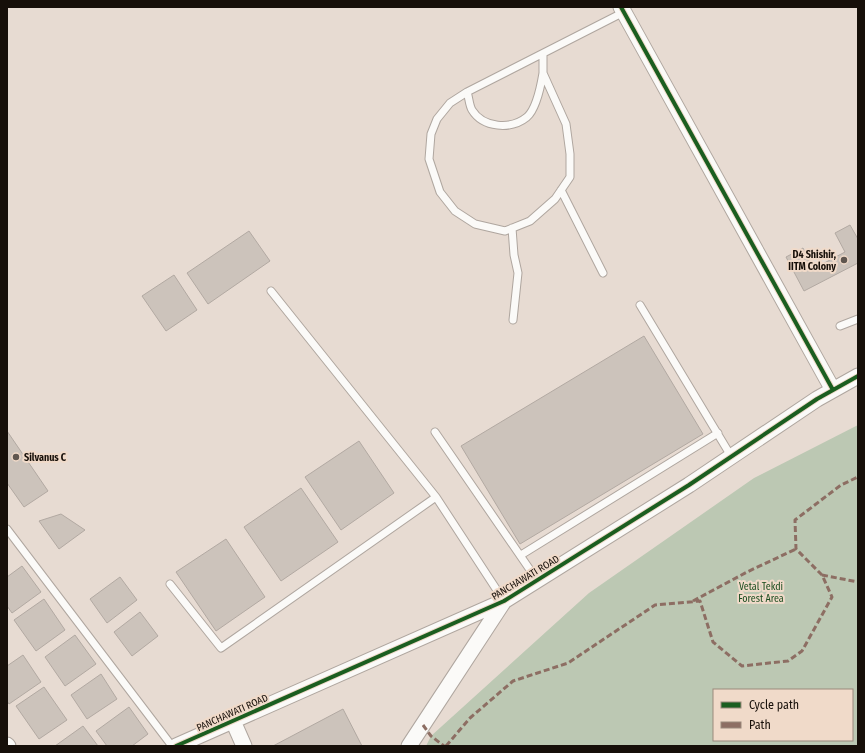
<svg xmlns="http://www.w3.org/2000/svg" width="865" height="753" font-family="'Fira Sans Condensed',sans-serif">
<rect width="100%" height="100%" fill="#e7dbd2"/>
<path fill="#bcc8b3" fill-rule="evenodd" d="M858 425V746H426L431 736 589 593 754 478ZM714 690H852V740H714Z"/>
<path fill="#ccc3bb" stroke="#b2a9a2" d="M850 225 858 239V263L804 291 786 257 803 248 813 269 845 252 835 233Z
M249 231 270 261 208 304 187 273Z
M174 275 197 310 166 331 142 296Z
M644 336 703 434 520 544 461 446Z
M7 431 48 491 24 507 7 483Z
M359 441 394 493 341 530 305 477Z
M301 488 338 542 281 581 244 527Z
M61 514 85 530 59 549 39 521Z
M226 539 265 597 216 631 176 572Z
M22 566 41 592 12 613 7 606V577Z
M120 577 137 600 107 623 90 599Z
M44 599 65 630 36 651 14 620Z
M140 612 158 636 132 656 114 632Z
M75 635 96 664 65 686 45 657Z
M23 655 41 682 9 704 7 701V666Z
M101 674 117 699 87 719 71 695Z
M44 687 67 720 39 739 16 706Z
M129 707 148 734 132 746H107L96 731Z
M343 709 362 746H273Z
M83 726 98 746H55Z"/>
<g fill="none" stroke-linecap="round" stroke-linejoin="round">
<defs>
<path id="service" d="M543 54V73L566 124 570 154V177L555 199 530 221 505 231 475 224 455 211 440 192 429 159 431 134 437 119 450 103 467 92 624 12
M467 92C469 97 469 105 472 110 483 128 511 130 527 117 536 109 541 85 543 73
M561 190 603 273
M512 228 514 255 518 273 513 320
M271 291 436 497
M640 305 731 456
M840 326 858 319
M435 432 537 580
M7 529 172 746
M521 555 718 433
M170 584 221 648 436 497 504 601"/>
<path id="minor" d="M621 7 833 390
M233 721 244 746
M7 745 8 746
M176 746 504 601 689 485 817 399 858 376
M409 746 504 601"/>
</defs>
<use href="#service" stroke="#afa69f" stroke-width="9"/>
<use href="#minor" stroke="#afa69f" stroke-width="17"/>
<use href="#service" stroke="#fbfaf8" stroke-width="7"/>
<use href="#minor" stroke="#fbfaf8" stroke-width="15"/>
<path stroke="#8d6e63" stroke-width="3" stroke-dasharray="6 3" stroke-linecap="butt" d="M822 575 858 582
M693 601 747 572 796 549
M423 725 431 736 444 746
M446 746 470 718 513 681 568 663 655 605 700 601 713 642 742 666 788 661 802 651 832 597 822 575 796 549 795 520 841 485 858 477"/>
<defs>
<path id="cycleway" d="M621 7 833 390
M176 746 504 601 689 485 817 399 858 376"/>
</defs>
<use href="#cycleway" stroke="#f0dac9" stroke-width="6"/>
<use href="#cycleway" stroke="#1b5e20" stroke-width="4"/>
</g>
<g fill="#5f564f" stroke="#f0dac9" stroke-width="1.5">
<circle cx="844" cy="260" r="4"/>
<circle cx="16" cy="457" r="4"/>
</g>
<g text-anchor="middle" stroke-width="4" stroke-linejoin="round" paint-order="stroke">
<g font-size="10" font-weight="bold" fill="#160f09" stroke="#f0dac9" text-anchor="end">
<text x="836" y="258">D4 Shishir,<tspan x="836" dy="12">IITM Colony</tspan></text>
<text x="24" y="461" text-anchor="start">Silvanus C</text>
</g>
<g font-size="10" fill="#160f09" stroke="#f0dac9">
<text transform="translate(525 577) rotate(-31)" y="4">PANCHAWATI ROAD</text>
<text transform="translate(232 712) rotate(-24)" y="4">PANCHAWATI ROAD</text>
</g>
<g font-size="10" fill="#184b1d" stroke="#f0dac9">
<text x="761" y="590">Vetal Tekdi<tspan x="761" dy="12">Forest Area</tspan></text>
</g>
</g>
<rect width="865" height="753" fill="none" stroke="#160f09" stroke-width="16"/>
<rect x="713" y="689" width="140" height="52" fill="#f0dac9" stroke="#99897c"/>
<rect x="721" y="702" width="20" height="6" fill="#1b5e20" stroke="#99897c"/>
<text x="749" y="709" font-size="12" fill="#160f09">Cycle path</text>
<rect x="721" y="722" width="20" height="6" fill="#8d6e63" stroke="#99897c"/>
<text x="749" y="729" font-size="12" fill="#160f09">Path</text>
</svg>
